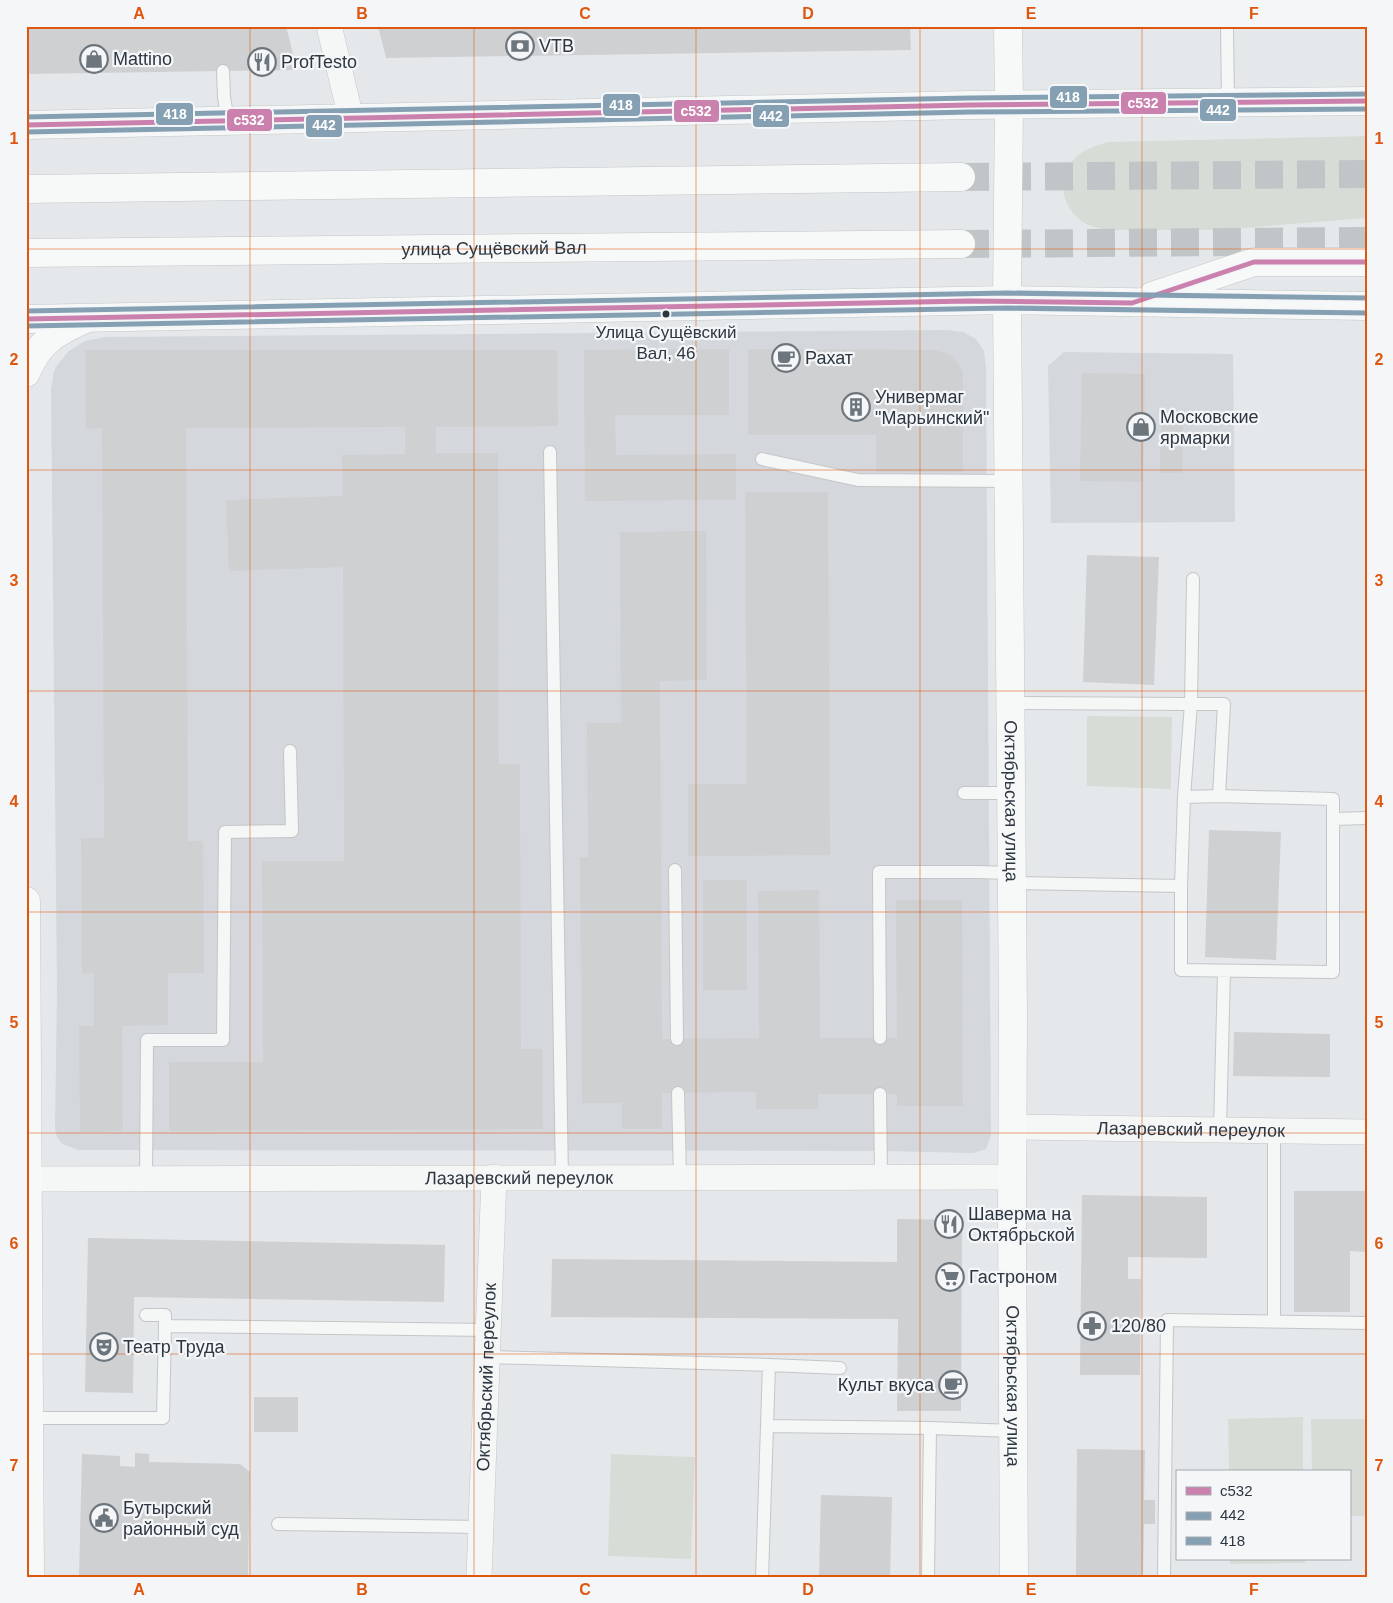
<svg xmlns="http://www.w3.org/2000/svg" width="1393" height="1603" font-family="Arial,sans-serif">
<rect width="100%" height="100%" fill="#e5e8ea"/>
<path fill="#d4d8dc" d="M947 330 963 332 976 339 984 351 986 368 991 1135 986 1149 973 1153 881 1151 78 1150 62 1144 57 1137 55 1128 57 991 51 389 54 371 58 364 69 351 85 341 105 337Z
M1064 352 1233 354 1235 522 1051 523 1048 366Z"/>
<path fill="#d7ddd6" d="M1367 136V218L1219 230H1108C1098 228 1087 226 1079 219 1061 204 1057 177 1073 160 1082 150 1095 146 1108 142Z
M1087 716 1172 717 1171 789 1087 786Z
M1303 1417V1472H1229L1228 1419Z
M1311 1419H1367V1516H1349V1472H1312Z
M611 1454 695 1457 691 1559 608 1556Z
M1230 1559H1305V1563L1230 1564Z"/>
<path fill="#ced0d2" d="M26 26H286L297 70 26 74Z
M378 26H910L911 50 386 58Z
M729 349V415H615L616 455 736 454V500L585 501 584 350Z
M748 349 934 350 949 354 959 364 963 374V472H876V435H748Z
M85 350H557L558 426 436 427V453H498L499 764H520L521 1049H542L543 1129 169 1131V1062H263L262 861H344L343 567 229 571 226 500 343 496 342 455 405 454V427L186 428 188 841H203L204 973H168V1025L122 1026 123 1131 80 1132 79 1026H94V973L82 974 81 838H104L102 428 86 429Z
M1082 373 1145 374 1143 482 1080 481Z
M1161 416 1183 417 1182 473H1160Z
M745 492H828L830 855 688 856V784H747Z
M706 531 707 680 660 681 662 1039 759 1038 758 891 819 890 820 1038H897L896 900H962L963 1106H897V1094H818V1109H756V1092L662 1093V1129H622V1103H582L580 857H588L587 723H621L620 532Z
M1087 555 1159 557 1154 685 1083 682Z
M1209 830 1281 832 1276 960 1205 957Z
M703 880H747V990H703Z
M1234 1032 1330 1034V1077L1233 1076Z
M1294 1191H1367V1252L1350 1251V1312H1294Z
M1082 1195 1207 1197V1258L1128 1257V1279H1141L1140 1375H1080Z
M897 1219 962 1220 961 1411H897L898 1319 551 1317 552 1259 897 1262Z
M88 1238 445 1245 444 1302 134 1297 133 1393 85 1392Z
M254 1397H298V1432H254Z
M1077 1449 1145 1450 1144 1500H1155V1524H1144L1143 1577H1076Z
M135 1453 149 1454V1462L240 1464 250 1472 248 1577H79L82 1454 120 1456V1466L135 1467Z
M821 1495 892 1497 890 1577H819Z"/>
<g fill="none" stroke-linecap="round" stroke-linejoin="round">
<path stroke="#c0c5c8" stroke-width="28" stroke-dasharray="28 14" stroke-linecap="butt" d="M961 177 1367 174
M961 244 1367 241"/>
<defs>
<path id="lane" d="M1227 26 1228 102
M223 71 224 97 228 121
M550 452 562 1178
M762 459 858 480 1009 481
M1011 703 1191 704 1193 579
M964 793H1012
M1333 819 1367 818
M675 870 677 1039
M1012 883 1181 886 1184 797 1191 704H1224L1219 796
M1181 886V970L1333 972V799L1219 796 1184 797
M880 1038 879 872H977L1012 873
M678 1093 680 1177
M880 1094 881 1177
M1220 1130 1224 971
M1274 1131V1321
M146 1178 147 1040H223L225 832 292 831 290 751
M146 1315H165V1326
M488 1357 769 1365 767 1426
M769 1365 840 1368
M29 1418H163L165 1326 489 1330
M278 1524 481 1527
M762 1577 767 1426 930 1428 1014 1431
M928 1577 930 1428
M1164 1577 1167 1320 1367 1323"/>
<g id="street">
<path d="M329 26 351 118"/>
<path id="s1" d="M1013 1127 1367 1132"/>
<path id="s2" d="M27 1179 1013 1177"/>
<path id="s3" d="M479 1577 494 1177"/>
</g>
<g id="secondary">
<path id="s4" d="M1008 26 1009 104 1007 300 1013 1014 1012 1214 1014 1577"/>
<path d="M26 125 970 105 1367 101"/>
<path d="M1152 296 1254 262H1367"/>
<path d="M26 319 1007 300 1367 306"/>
<path d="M26 373C38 343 54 333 83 320"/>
<path d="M26 901 30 1577"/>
</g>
<g id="primary">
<path d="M26 189 961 177"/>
<path id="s5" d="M26 253 961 244"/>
</g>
</defs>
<use href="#lane" stroke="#c3c6c8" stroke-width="14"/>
<use href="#street" stroke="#c3c6c8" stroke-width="26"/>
<use href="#secondary" stroke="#c3c6c8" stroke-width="29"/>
<use href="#primary" stroke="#c2c5c7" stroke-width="29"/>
<use href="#lane" stroke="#f5f6f6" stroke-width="12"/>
<use href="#street" stroke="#f5f6f6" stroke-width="25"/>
<use href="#secondary" stroke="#f7f8f8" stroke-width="28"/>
<use href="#primary" stroke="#f7f8f8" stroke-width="28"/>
<defs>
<path id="bus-1" d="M26 125 970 105 1367 101
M26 319 970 301 1132 303 1254 262H1367"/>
<path id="bus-2" d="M26 132 970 112 1367 109
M26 326 1007 308 1367 313"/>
<path id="bus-3" d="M26 117 970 98 1367 94
M26 311 1007 293 1367 298"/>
</defs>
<use href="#bus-1" stroke="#f4f6f8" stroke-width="9"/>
<use href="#bus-2" stroke="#f4f6f8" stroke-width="9"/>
<use href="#bus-3" stroke="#f4f6f8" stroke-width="9"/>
<use href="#bus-1" stroke="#ca81ae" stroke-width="5"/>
<use href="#bus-2" stroke="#86a0b3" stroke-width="5"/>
<use href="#bus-3" stroke="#86a0b3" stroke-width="5"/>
</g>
<path fill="none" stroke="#df570f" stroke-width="1" stroke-opacity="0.55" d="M250 26V1577M474 26V1577M696 26V1577M920 26V1577M1142 26V1577M26 249H1367M26 470H1367M26 691H1367M26 912H1367M26 1133H1367M26 1354H1367"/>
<defs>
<symbol id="bank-ring" viewBox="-11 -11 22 22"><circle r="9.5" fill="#f4f6f8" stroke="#6d757d" stroke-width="1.5"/><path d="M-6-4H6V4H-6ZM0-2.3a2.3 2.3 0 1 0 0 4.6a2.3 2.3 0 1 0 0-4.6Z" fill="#6d757d"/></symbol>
<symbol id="shop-ring" viewBox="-11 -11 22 22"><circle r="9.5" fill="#f4f6f8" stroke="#6d757d" stroke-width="1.5"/><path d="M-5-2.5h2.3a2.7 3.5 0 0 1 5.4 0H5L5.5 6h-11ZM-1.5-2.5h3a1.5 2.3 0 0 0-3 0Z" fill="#6d757d"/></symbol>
<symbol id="restaurant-ring" viewBox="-11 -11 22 22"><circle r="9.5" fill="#f4f6f8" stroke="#6d757d" stroke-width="1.5"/><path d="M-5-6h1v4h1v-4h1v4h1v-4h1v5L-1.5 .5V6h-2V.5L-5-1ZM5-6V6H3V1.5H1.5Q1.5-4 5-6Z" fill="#6d757d"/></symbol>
<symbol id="cafe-ring" viewBox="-11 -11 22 22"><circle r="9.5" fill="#f4f6f8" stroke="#6d757d" stroke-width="1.5"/><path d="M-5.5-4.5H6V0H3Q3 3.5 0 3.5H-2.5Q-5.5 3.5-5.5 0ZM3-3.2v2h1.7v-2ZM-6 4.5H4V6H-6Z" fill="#6d757d"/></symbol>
<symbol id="building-ring" viewBox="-11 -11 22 22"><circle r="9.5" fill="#f4f6f8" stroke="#6d757d" stroke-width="1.5"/><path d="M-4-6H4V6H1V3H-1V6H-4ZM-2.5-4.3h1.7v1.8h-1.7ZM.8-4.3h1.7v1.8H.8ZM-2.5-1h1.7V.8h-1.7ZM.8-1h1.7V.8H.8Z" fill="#6d757d"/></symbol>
<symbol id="supermarket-ring" viewBox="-11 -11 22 22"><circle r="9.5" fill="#f4f6f8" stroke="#6d757d" stroke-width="1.5"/><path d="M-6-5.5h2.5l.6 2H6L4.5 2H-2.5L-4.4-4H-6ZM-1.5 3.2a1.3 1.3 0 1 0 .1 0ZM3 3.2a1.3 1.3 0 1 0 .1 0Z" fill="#6d757d"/></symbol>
<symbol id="pharmacy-ring" viewBox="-11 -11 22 22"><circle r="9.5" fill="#f4f6f8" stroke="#6d757d" stroke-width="1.5"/><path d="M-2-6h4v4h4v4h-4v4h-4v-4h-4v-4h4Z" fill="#6d757d"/></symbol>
<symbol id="theatre-ring" viewBox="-11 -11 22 22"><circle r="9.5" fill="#f4f6f8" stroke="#6d757d" stroke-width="1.5"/><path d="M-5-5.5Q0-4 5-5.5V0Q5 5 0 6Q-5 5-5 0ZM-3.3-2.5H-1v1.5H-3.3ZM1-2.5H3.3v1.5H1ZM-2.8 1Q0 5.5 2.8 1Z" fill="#6d757d"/></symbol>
<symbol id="civic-ring" viewBox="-11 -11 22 22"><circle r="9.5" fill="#f4f6f8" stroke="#6d757d" stroke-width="1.5"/><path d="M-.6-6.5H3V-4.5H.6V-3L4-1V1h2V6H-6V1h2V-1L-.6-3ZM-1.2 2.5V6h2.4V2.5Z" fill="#6d757d"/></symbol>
</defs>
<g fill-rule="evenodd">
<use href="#bank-ring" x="504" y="30" width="32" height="32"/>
<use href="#shop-ring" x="78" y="43" width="32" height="32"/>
<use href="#restaurant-ring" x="246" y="46" width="32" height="32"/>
<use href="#cafe-ring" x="770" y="342" width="32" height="32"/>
<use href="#building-ring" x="840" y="391" width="32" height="32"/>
<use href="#shop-ring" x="1125" y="411" width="32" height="32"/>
<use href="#restaurant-ring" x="933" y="1208" width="32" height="32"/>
<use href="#supermarket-ring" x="934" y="1261" width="32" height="32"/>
<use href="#pharmacy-ring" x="1076" y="1310" width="32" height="32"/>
<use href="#theatre-ring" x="88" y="1331" width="32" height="32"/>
<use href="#cafe-ring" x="937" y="1369" width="32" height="32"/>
<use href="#civic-ring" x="88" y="1502" width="32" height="32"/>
</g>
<circle fill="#2d3742" stroke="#f4f6f8" stroke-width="2" cx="666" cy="314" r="4.5"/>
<g text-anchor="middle" stroke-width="4.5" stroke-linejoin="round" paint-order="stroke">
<g font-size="17" fill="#2d3742" stroke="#f4f6f8">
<text x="666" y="338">Улица Сущёвский<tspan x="666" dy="21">Вал, 46</tspan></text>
</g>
<g font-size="18" fill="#2d3742" stroke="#f4f6f8" text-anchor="start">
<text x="539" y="52">VTB</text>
<text x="113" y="65">Mattino</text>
<text x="281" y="68">ProfTesto</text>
<text x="805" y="364">Рахат</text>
<text x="875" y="403">Универмаг<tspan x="875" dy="21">"Марьинский"</tspan></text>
<text x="1160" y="423">Московские<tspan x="1160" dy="21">ярмарки</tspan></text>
<text x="968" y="1220">Шаверма на<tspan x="968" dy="21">Октябрьской</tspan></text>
<text x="969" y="1283">Гастроном</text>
<text x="1111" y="1332">120/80</text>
<text x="123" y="1353">Театр Труда</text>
<text x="934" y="1391" text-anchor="end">Культ вкуса</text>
<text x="123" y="1514">Бутырский<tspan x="123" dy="21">районный суд</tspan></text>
</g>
<g font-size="18" fill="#2d3742" stroke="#f4f6f8">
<text dy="6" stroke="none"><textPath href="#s5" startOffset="468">улица Сущёвский Вал</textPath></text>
<text dy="6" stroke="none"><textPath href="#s4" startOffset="775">Октябрьская улица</textPath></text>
<text dy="6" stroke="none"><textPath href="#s1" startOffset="178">Лазаревский переулок</textPath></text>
<text dy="6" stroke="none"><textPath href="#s2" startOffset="492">Лазаревский переулок</textPath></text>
<text dy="6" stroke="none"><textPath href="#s3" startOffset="200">Октябрьский переулок</textPath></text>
<text dy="6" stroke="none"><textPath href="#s4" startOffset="1360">Октябрьская улица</textPath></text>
</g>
</g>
<g stroke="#f4f6f8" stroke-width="2">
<rect x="1049" y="85" width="39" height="24" rx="5" fill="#86a0b3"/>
<rect x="1120" y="91" width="47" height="24" rx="5" fill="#ca81ae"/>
<rect x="602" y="93" width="39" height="24" rx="5" fill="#86a0b3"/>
<rect x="1199" y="98" width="38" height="24" rx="5" fill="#86a0b3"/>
<rect x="673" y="99" width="47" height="24" rx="5" fill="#ca81ae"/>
<rect x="155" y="102" width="39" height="24" rx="5" fill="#86a0b3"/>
<rect x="752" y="104" width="38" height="24" rx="5" fill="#86a0b3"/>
<rect x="226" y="108" width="47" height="24" rx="5" fill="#ca81ae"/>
<rect x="305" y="114" width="38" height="24" rx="5" fill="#86a0b3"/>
</g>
<g font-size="14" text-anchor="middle" font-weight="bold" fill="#fff">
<text x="1068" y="102">418</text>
<text x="1143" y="108">с532</text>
<text x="621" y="110">418</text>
<text x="1218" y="115">442</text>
<text x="696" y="116">с532</text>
<text x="175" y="119">418</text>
<text x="771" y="121">442</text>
<text x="249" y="125">с532</text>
<text x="324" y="130">442</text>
</g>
<rect width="1393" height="1603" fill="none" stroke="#f4f6f8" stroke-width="55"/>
<rect x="1176" y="1470" width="175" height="90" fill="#f4f6f8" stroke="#a4aaaf"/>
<rect x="1186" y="1487" width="25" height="8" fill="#ca81ae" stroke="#a4aaaf"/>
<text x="1220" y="1496" font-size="15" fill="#2d3742">с532</text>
<rect x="1186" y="1512" width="25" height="8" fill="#86a0b3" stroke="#a4aaaf"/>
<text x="1220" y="1520" font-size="15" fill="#2d3742">442</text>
<rect x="1186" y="1537" width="25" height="8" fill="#86a0b3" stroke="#a4aaaf"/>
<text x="1220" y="1546" font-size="15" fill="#2d3742">418</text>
<rect x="28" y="28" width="1338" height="1548" fill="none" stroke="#df570f" stroke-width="2"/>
<g font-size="16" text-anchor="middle" font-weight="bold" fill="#df570f">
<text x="139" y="19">A</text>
<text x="362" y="19">B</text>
<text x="585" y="19">C</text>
<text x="808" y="19">D</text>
<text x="1031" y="19">E</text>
<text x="1254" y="19">F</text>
<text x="14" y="144">1</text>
<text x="1379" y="144">1</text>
<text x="14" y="365">2</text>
<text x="1379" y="365">2</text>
<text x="14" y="586">3</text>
<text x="1379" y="586">3</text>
<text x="14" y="807">4</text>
<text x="1379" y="807">4</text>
<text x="14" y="1028">5</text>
<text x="1379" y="1028">5</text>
<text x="14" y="1249">6</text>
<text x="1379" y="1249">6</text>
<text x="14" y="1471">7</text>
<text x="1379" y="1471">7</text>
<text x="139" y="1595">A</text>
<text x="362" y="1595">B</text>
<text x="585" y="1595">C</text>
<text x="808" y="1595">D</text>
<text x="1031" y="1595">E</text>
<text x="1254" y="1595">F</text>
</g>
</svg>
